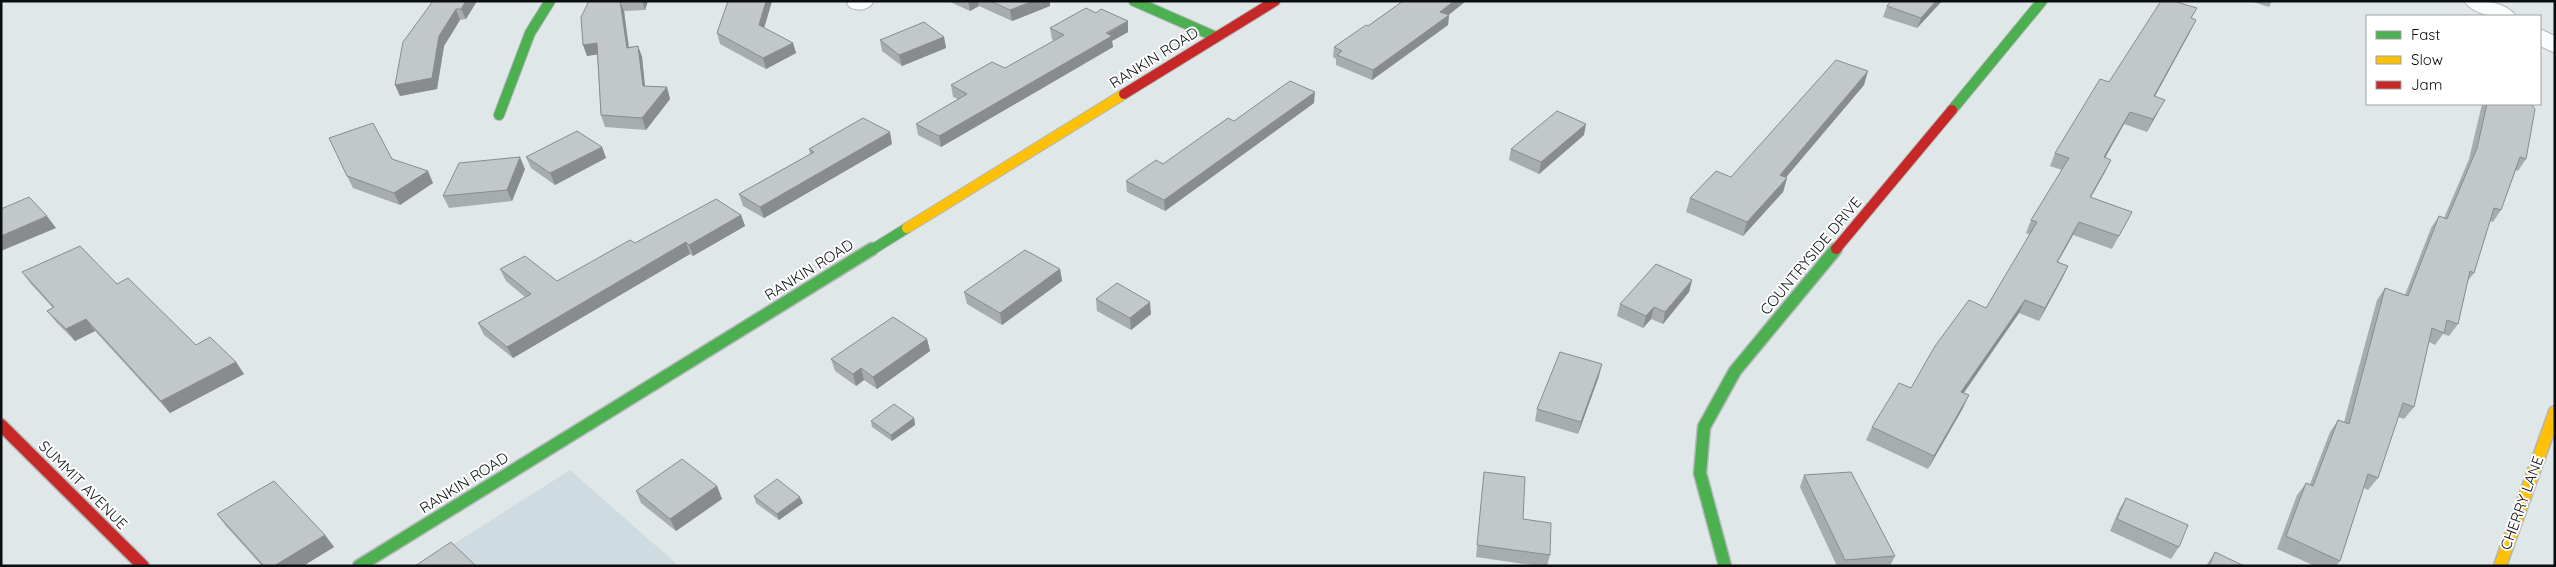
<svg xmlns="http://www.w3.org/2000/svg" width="2556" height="567" font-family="Quicksand,sans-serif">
<rect width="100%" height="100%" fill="#e0e7e8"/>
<path fill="#cedbe0" d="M570 470 679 566H419Z"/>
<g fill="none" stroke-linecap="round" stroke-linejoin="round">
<defs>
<path id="street" d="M849 1H874C869 10 860 11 851 8L847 4Z
M2464 1C2481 1 2504 0 2516 16 2499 17 2475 17 2464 1Z
M2540 29 2555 36V53L2540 46Z"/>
<path id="fast-far1" d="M1134 1 1216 37
M1952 110 2042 1
M499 115 530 33 550 1
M870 251 907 228
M1835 251 1836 249"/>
<path id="fast" d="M359 566 872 249
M1725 566 1700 473 1704 427 1735 371 1836 249"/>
<path id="slow-far1" d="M907 228 1124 94"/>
<path id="slow" d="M2500 566 2555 412"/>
<path id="jam-far1" d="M1124 94 1275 1
M1836 249 1952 110"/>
<path id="jam" d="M1 425 143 566"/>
</defs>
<use href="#street" stroke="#b2b7b8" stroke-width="2"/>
<use href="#fast-far1" stroke="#b2b7b8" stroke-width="12"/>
<use href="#fast" stroke="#b2b7b8" stroke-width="15"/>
<use href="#slow-far1" stroke="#b2b7b8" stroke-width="12"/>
<use href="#slow" stroke="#b2b7b8" stroke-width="15"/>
<use href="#jam-far1" stroke="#b2b7b8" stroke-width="12"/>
<use href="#jam" stroke="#b2b7b8" stroke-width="15"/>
<use href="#street" fill="#fafbfc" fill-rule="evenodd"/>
<use href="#fast-far1" stroke="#4caf50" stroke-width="10"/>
<use href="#fast" stroke="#4caf50" stroke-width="12"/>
<use href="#slow-far1" stroke="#ffc107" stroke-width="10"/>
<use href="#slow" stroke="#ffc107" stroke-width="12"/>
<use href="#jam-far1" stroke="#c62828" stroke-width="10"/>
<use href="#jam" stroke="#c62828" stroke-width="12"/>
</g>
<path fill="#a7acad" d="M433 1H477L466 19 460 20 444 46 437 89 400 96Z
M589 1H648L645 10 624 11 629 47 638 46 642 57 645 86 667 87 670 99 646 130 605 127 601 115 597 54 587 56Z
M728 1H772L764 28 793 43 796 53 766 69 720 44 717 33Z
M948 1H1050V6L1012 21 979 6 970 11Z
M1403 1H1466L1449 15 1448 25 1372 80 1336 65V59L1333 57 1334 47 1368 26Z
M1891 1H1942L1917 28 1883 17 1887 6Z
M2250 1H2272L2269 7Z
M1096 13 1128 21V32L1112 41 1113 47 941 147 918 135 916 124 958 99 953 97 951 85 1005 68 1054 41 1052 39 1050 28Z
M2192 19 2190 32 2155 96 2158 112 2147 132 2124 124 2105 158V172L2091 197 2132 212 2112 249 2073 235 2058 262 2068 266 2039 321 2019 313 1964 393 1963 408 1928 469 1866 440 1872 427 1911 388 1986 308 2030 235 2026 233 2031 220 2062 170 2050 166 2055 153 2109 82Z
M944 37 946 48 902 66 882 51 880 40Z
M1864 85 1786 177 1787 178 1783 192 1743 236 1686 212 1690 198 1731 177Z
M1314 103 1165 211 1127 192 1126 181 1163 164 1234 121Z
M2482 104H2531L2526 159 2518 171 2516 170 2501 210 2493 222 2490 221 2474 273 2467 282 2458 324 2449 336 2443 334 2435 345 2429 342 2414 407 2404 419 2398 417 2378 478 2368 490 2364 488 2340 561 2336 566H2315L2277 549 2297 495 2306 483 2310 484 2330 432 2338 420 2344 422 2377 300 2385 288 2405 295 2431 228 2439 216 2444 218 2469 159Z
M1584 135 1539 174 1509 160 1511 149Z
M892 144 764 218 743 206 739 194 810 154 809 149Z
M602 147 606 158 555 185 531 168 526 157Z
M392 159 433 183 400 205 353 188 347 176Z
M525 169 512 201 449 208 443 196Z
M741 215 745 226 693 256 690 254 513 358 484 335 478 323 525 297 506 281 500 269 557 281 635 243Z
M1060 269 1062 281 1002 325 967 304 964 292Z
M22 272 117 284 196 345 236 362 244 374 170 413 95 331 75 341 57 323 47 311 53 308 31 284Z
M1692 280 1689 292 1663 324 1651 319 1643 328 1617 316 1620 304Z
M1096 299 1151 314 1131 330 1097 311Z
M927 339 930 351 877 389 864 380 856 386 835 371 831 359Z
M1599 376 1578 434 1535 421 1537 409Z
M914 418 915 425 892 441 872 427 871 421Z
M1484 472 1523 519 1550 555 1547 566H1539L1476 557Z
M1804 475 1895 556 1890 566H1837L1800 487Z
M717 486 722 499 676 531 641 503 636 491Z
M754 496 803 503 779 520 756 503Z
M2126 498 2179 547 2171 559 2110 531 2119 510Z
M217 514 325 535 334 547 303 566H262L226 526Z
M2215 552 2244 566H2206Z"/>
<path fill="#888c8d" d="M466 1H477L466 19 461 9Z
M620 1 624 11 630 59 627 48Z
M642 1H648L645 10Z
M766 1H772L762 35 759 25Z
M968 1H978L979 6 970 11Z
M1033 1H1050V6L1012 21 1010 10Z
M1454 1H1466L1439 22 1440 12Z
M1936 1H1942L1917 28 1921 18Z
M456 9 460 20 444 46 437 89 400 96 395 85 439 36Z
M1449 15 1448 25 1372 80 1373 70Z
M2196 20 2190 32 2148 109 2154 96Z
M1128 21V32L1112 41 1113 47 941 147 939 136Z
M944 37 946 48 902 66 899 55Z
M597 43 601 54 587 56 583 45Z
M793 43 796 53 766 69 763 58Z
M638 46 642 57 646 97 643 86Z
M1868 71 1864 85 1776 189 1780 175Z
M667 87 670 99 646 130 642 118Z
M1315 92 1314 103 1165 211 1164 200Z
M2165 100 2158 112 2147 132 2153 119Z
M2130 112 2124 124 2098 170 2104 157Z
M1586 124 1584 135 1539 174 1541 162Z
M890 132 892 144 764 218 760 207Z
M602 147 606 158 555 185 550 173Z
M520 157 525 169 512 201 507 190Z
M2111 160 2105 172 2084 209 2090 197Z
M428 171 433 183 400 205 394 193Z
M1787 178 1783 192 1743 236 1747 222Z
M741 215 745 226 693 256 689 245Z
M47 216 56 228 1 251V236Z
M2079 222 2073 235 2050 275 2057 262Z
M686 242 690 254 513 358 507 347Z
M2068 266 2062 279 2039 321 2045 308Z
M1060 269 1062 281 1002 325 1000 313Z
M1692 280 1689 292 1663 324 1665 312Z
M2025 300 2019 313 1955 405 1961 392Z
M1150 302 1151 314 1131 330 1130 318Z
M1654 307 1651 319 1643 328 1646 316Z
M86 319 95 331 75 341 66 329Z
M927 339 930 351 877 389 873 377Z
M236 362 244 374 170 413 161 401Z
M1602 364 1599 376 1578 434 1581 422Z
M861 368 864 380 856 386 853 374Z
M1969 395 1963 408 1928 469 1934 456Z
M914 418 915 425 892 441 891 435Z
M717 486 722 499 676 531 670 519Z
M800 497 803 503 779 520 777 514Z
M325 535 334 547 303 566H274Z"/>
<path fill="#c2c8c9" stroke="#888c8d" d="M433 1H466L461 9H456L439 36 432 78 395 85 403 42Z
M589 1H620L627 48 638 46 643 86 667 87 642 118 601 115 597 43 583 45 581 17Z
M728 1H766L759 25 793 43 763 58 717 33Z
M990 1H1033L1010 10Z
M1403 1H1454L1440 12 1449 15 1373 70 1337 55 1342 51 1334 47 1366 25 1368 26Z
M1891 1H1936L1921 18 1887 6Z
M2161 1H2173L2197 8 2191 18 2196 20 2154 96 2165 100 2153 119 2130 112 2104 157 2111 160 2090 197 2132 212 2119 236 2079 222 2057 262 2068 266 2045 308 2025 300 1961 392 1969 395 1934 456 1872 427 1899 383 1911 388 1935 346 1969 300 1986 308 2037 222 2031 220 2069 158 2055 153 2100 79 2109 82Z
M1086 8 1096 13 1101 9 1128 21 1106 33 1112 36 939 136 916 124 967 94 951 85 992 62 1005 68 1064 35 1050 28Z
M924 22 944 37 899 55 880 40Z
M1836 60 1868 71 1780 175 1787 178 1747 222 1690 198 1716 171 1731 177Z
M1290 81 1315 92 1164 200 1126 181 1156 160 1163 164 1228 118 1234 121Z
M2487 104H2531L2535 109 2526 159 2520 157 2501 210 2494 208 2474 273 2470 271 2458 324 2447 320 2444 333 2432 328 2414 407 2403 403 2378 478 2368 474 2340 561 2286 536 2306 483 2313 486 2338 420 2349 424 2385 288 2408 296 2439 216 2447 219 2477 148Z
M1557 111 1586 124 1541 162 1511 149Z
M863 118 890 132 760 207 739 194 814 152 809 149Z
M373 123 392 159 428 171 394 193 347 176 329 138Z
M577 131 602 147 550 173 526 157Z
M520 157 507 190 443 196 459 163Z
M29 197 47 216 1 236V209Z
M716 199 741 215 689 245 686 242 507 347 478 323 531 294 500 269 525 256 557 281 630 240 635 243Z
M80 246 117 284 128 278 196 345 210 337 236 362 161 401 86 319 66 329 47 311 54 307 22 272Z
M1025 250 1060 269 1000 313 964 292Z
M1656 264 1692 280 1665 312 1654 307 1646 316 1620 304Z
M1117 283 1150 302 1130 318 1096 299Z
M893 317 927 339 873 377 861 368 853 374 831 359Z
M1560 352 1602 364 1581 422 1537 409Z
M894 404 914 418 891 435 871 421Z
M682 459 717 486 670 519 636 491Z
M1484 472 1525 477 1523 519 1551 523 1550 555 1477 545Z
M1851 472 1895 556 1845 560 1804 475Z
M777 479 800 497 777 514 754 496Z
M274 481 325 535 274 566H264L217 514Z
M2126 498 2188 525 2179 547 2117 519Z
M451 542 476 566H415Z
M2215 552 2244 566H2209Z"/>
<g text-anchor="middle" stroke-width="4" stroke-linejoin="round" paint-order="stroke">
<g font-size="15" fill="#0b0e10" stroke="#fff">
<text transform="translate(1154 58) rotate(-32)" y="5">RANKIN ROAD</text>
<text transform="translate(1811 256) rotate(-50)" y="5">COUNTRYSIDE DRIVE</text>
<text transform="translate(809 270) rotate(-32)" y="5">RANKIN ROAD</text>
<text transform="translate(464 483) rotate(-32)" y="5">RANKIN ROAD</text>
<text transform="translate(83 485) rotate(45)" y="5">SUMMIT AVENUE</text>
<text transform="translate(2522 503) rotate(-70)" y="5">CHERRY LANE</text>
</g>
</g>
<rect width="2556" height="567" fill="none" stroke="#0b0e10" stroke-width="5"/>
<rect x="2366" y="15" width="175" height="90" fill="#ffffff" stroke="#9d9f9f"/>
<rect x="2376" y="31" width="25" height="8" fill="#4caf50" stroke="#9d9f9f"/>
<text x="2411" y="40" font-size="15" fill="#0b0e10">Fast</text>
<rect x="2376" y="56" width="25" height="8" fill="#ffc107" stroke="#9d9f9f"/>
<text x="2411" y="65" font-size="15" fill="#0b0e10">Slow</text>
<rect x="2376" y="81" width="25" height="8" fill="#c62828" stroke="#9d9f9f"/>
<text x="2411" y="90" font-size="15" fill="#0b0e10">Jam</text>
</svg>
